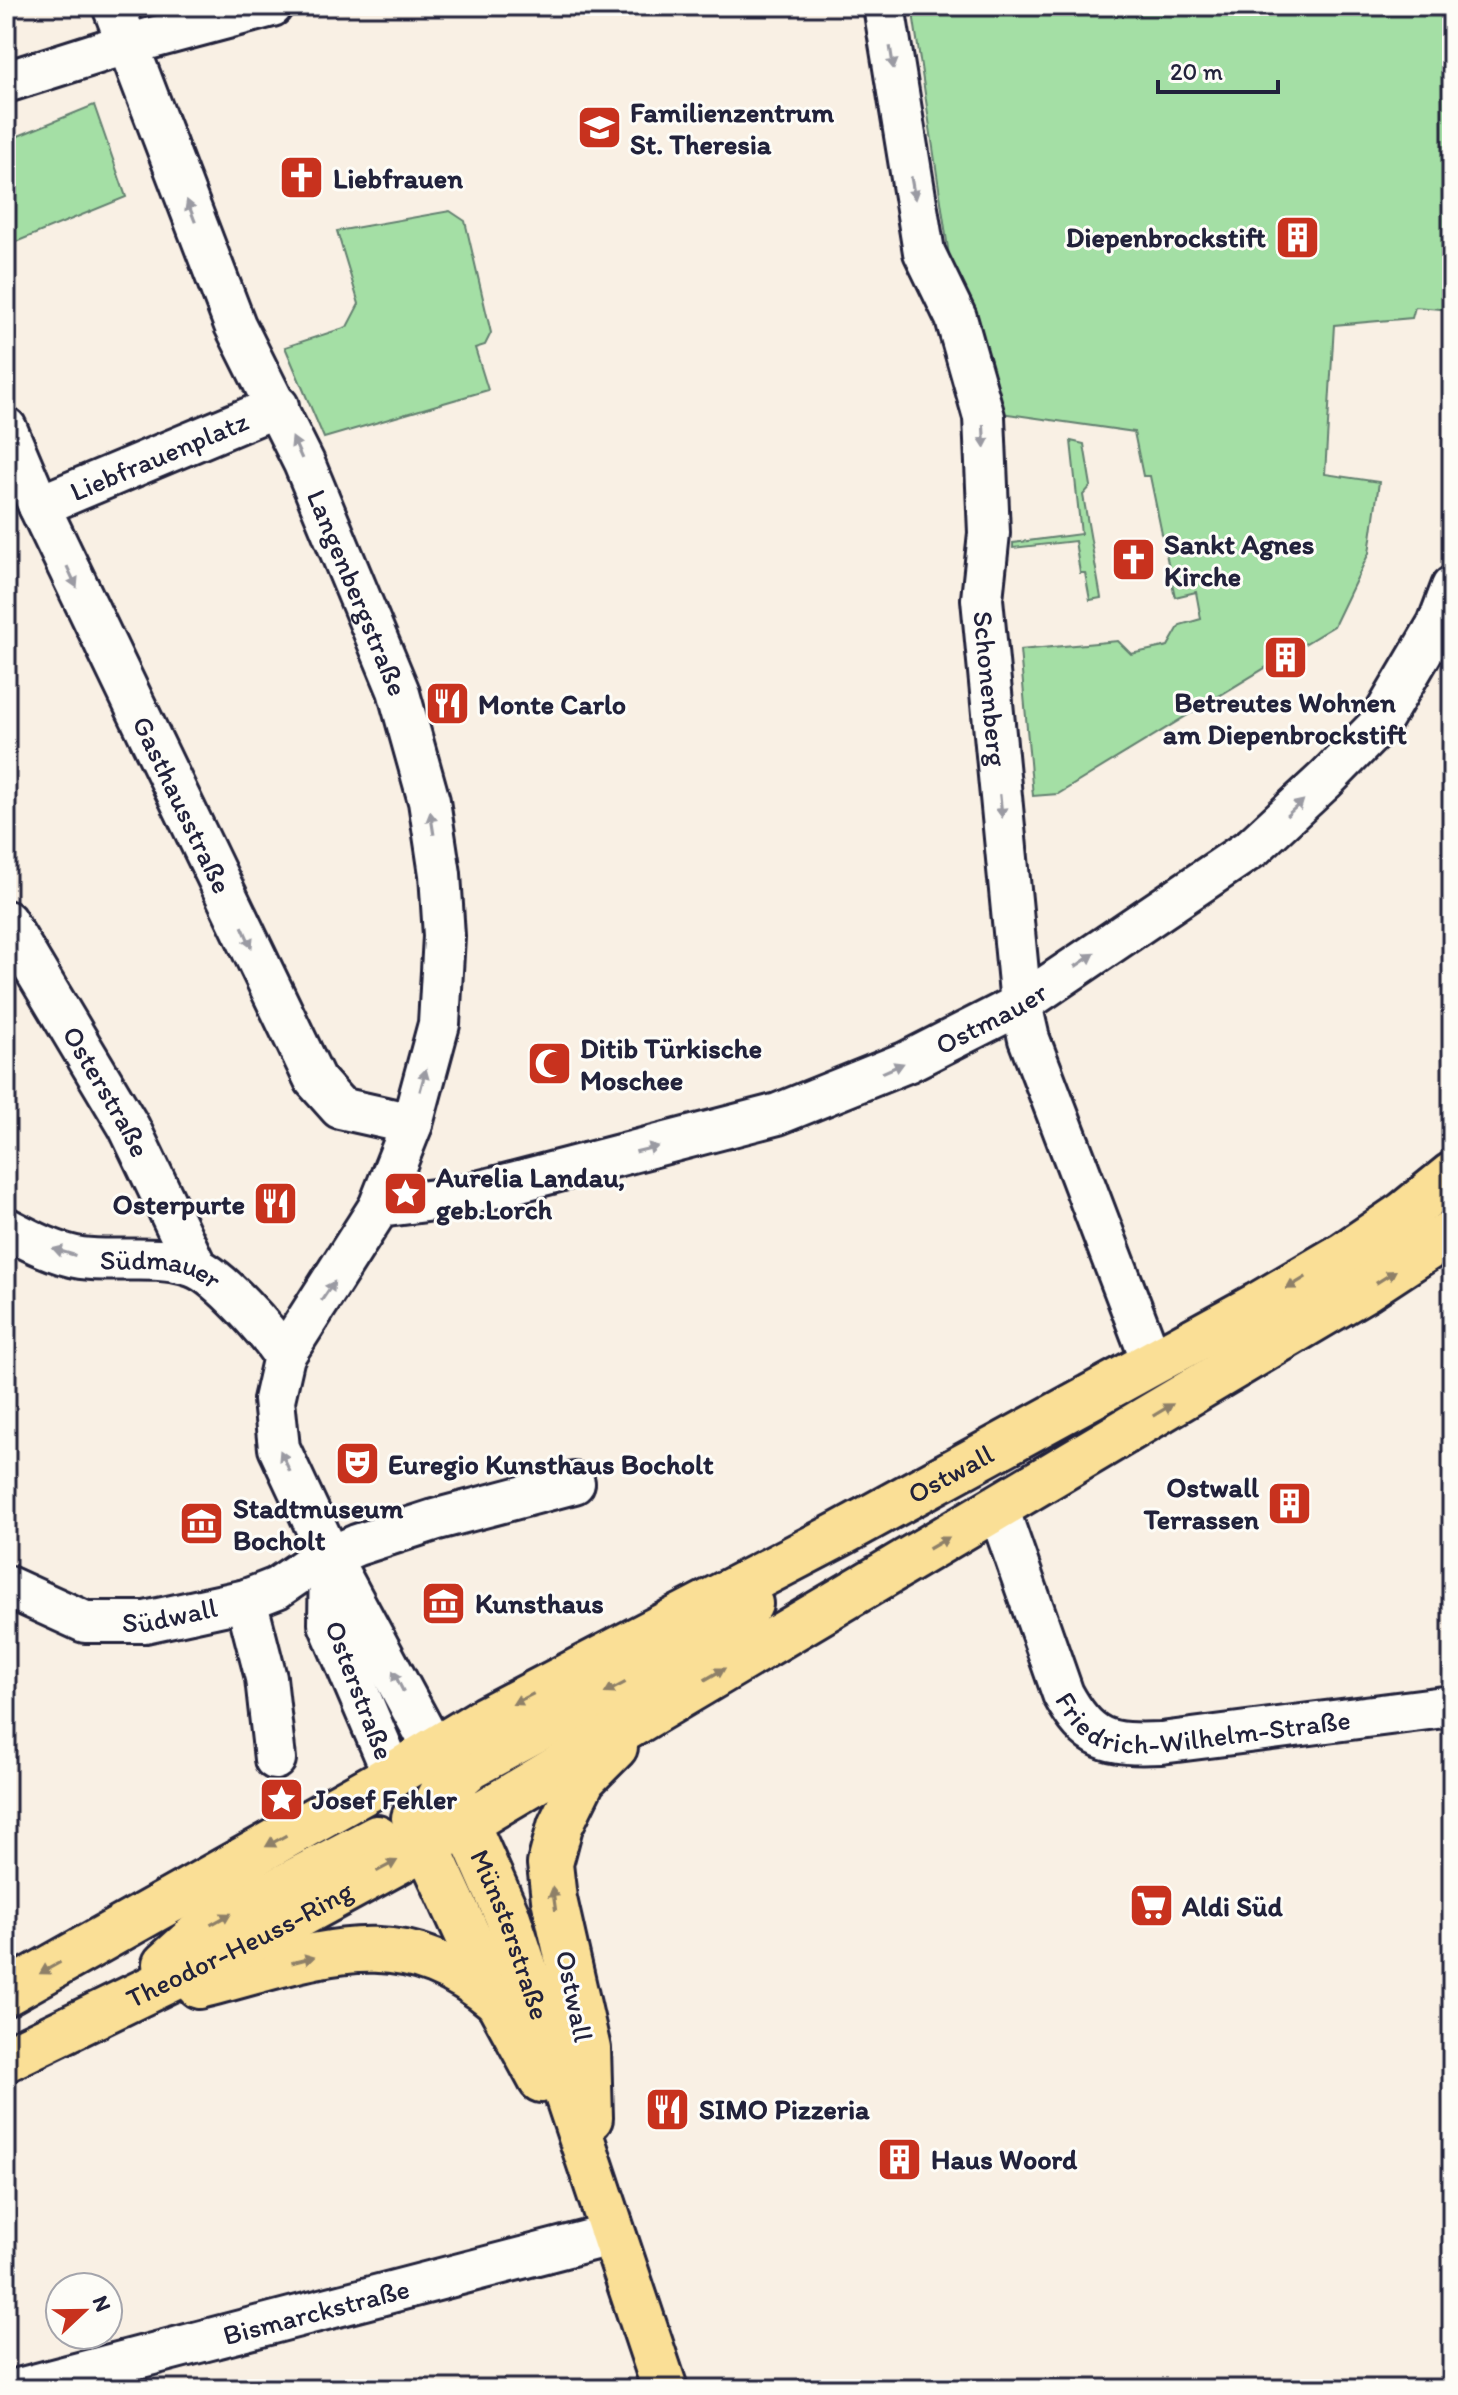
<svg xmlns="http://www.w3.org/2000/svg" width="1458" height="2395" font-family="Itim,sans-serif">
<rect width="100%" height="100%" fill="#f9f0e4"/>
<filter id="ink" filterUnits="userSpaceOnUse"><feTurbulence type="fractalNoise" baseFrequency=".0125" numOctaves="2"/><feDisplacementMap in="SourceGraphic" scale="16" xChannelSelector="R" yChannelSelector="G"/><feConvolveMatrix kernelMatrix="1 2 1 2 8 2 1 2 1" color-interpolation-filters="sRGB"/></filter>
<g filter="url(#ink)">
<path fill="#a4dfa5" stroke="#638070" stroke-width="2" d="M912 6H1452V310L1415 307 1412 318 1334 325 1325 474 1379 482 1369 553 1334 626 1058 794 1033 796 1020 650 1118 641 1131 654 1168 646 1180 625 1201 619 1196 592 1175 597 1150 476H1143L1134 432 994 412 979 324 951 269Z
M94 105 126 197 6 246V141Z
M450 211 465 221 491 333 485 345 475 348 488 390 324 438 285 347 347 327 359 304 337 231Z
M1071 441 1084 444 1091 486 1083 495 1101 598 1090 600 1085 573H1080L1075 541 1013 548V543L1081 534Z"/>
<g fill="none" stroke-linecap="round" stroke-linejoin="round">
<defs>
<g id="minor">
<path id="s1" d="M113 6 235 325 304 463 398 690 429 801 440 874 444 936 439 1024 412 1124 379 1207 284 1356 274 1400 279 1448 330 1557 434 1750"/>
<path id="s2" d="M884 6 924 252 956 318 984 417 989 533 982 599 1021 1004 1029 1039 1152 1362"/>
<path d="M6 82 107 50 272 6"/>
<path id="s3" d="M6 428 39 506 315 1080 340 1108 412 1124"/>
<path id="s4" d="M39 506 278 406"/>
<path id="s5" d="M6 921 129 1127 196 1267"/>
<path id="s6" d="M379 1207 458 1197 778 1114 907 1062 1021 1004 1253 847 1326 779 1378 726 1438 624 1452 587"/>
<path id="s7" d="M6 1228C29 1240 55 1254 81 1258 118 1263 155 1254 192 1266 219 1275 268 1332 284 1356"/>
<path id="s8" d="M998 1508 1063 1694C1089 1742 1108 1745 1161 1743L1452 1706"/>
<path d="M330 1557 329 1624 393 1774"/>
<path id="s9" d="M6 1586 85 1622H145L246 1600 277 1588 309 1566 357 1545 434 1520 574 1483"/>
<path d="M246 1600 266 1678 275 1759"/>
<path id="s10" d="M18 2389 614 2234"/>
</g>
<g id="major">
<path id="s11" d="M434 1750 507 1915 665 2389"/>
<path d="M434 1806 441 1793 471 1766 702 1641 750 1604"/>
<path d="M414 1818 498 2001 541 2080"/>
<path d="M165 1964 204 1929 377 1838"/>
<path d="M199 1986C314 1958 394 1914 498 2001"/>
<path id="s12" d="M6 1993 378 1784 485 1719 840 1534 1258 1305 1345 1254 1404 1214 1452 1175"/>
<path id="s13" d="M6 2059 278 1927 427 1846 1365 1289 1452 1232"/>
<path d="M590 2118 588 2049 554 1899 550 1864 560 1826 583 1779 615 1747"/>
</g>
</defs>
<use href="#minor" stroke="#22223b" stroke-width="46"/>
<use href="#major" stroke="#22223b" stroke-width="50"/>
<use href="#minor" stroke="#fdfcf7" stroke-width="40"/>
<use href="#major" stroke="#fadf96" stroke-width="44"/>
</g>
<defs><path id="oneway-solid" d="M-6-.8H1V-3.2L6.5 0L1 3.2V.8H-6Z" transform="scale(2)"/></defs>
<g fill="#9a9aa2">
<use href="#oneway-solid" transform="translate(892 58) rotate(81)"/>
<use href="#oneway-solid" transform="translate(913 188) rotate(80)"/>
<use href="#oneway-solid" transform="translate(191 211) rotate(-111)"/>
<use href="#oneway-solid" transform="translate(984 436) rotate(87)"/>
<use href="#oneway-solid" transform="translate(297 448) rotate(-114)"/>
<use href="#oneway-solid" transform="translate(72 577) rotate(65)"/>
<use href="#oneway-solid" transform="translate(1001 806) rotate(84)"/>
<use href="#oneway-solid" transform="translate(1295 808) rotate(-43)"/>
<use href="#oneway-solid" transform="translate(432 823) rotate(-99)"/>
<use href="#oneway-solid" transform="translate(247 937) rotate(66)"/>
<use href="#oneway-solid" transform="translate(1085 960) rotate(-34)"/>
<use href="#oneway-solid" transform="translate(893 1068) rotate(-24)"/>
<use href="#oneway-solid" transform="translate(423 1080) rotate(-75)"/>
<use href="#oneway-solid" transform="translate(647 1149) rotate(-14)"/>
<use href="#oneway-solid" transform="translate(64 1252) rotate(-163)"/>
<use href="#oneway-solid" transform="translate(328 1291) rotate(-56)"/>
<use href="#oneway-solid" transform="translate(285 1461) rotate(-115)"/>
<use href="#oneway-solid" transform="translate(398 1681) rotate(-117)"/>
</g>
<g fill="#8e8068">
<use href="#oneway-solid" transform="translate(1386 1277) rotate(-32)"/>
<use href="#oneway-solid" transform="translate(1296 1283) rotate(149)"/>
<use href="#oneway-solid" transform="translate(1163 1410) rotate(-31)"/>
<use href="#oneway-solid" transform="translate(939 1543) rotate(-30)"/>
<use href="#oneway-solid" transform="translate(715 1674) rotate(-30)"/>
<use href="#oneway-solid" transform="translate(615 1688) rotate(152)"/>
<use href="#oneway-solid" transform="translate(523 1699) rotate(153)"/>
<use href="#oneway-solid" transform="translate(276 1841) rotate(151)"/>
<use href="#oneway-solid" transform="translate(387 1866) rotate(-28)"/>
<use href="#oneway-solid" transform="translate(554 1899) rotate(-98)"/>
<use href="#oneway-solid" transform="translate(221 1919) rotate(-29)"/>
<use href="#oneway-solid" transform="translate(303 1960) rotate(-14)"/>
<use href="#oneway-solid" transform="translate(50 1968) rotate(151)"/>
</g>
</g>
<defs>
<symbol id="school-square" viewBox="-11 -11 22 22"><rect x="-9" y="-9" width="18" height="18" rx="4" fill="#c8321e" stroke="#fdfcf7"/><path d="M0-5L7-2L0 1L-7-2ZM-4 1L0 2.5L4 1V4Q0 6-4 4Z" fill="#fff"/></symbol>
<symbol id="church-square" viewBox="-11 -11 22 22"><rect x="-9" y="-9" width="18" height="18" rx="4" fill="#c8321e" stroke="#fdfcf7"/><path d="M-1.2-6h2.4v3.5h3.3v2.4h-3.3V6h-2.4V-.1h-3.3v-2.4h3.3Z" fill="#fff"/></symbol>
<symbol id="building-square" viewBox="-11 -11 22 22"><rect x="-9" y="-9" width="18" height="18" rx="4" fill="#c8321e" stroke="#fdfcf7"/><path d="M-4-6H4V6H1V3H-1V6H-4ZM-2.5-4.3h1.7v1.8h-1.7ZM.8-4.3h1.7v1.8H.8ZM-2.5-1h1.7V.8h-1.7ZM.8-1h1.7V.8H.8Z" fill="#fff"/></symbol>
<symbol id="restaurant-square" viewBox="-11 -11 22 22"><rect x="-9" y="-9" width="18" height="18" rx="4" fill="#c8321e" stroke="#fdfcf7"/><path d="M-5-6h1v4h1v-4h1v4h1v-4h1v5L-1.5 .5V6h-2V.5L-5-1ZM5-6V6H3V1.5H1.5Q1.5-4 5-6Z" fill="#fff"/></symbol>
<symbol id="mosque-square" viewBox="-11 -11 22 22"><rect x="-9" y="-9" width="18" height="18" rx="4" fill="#c8321e" stroke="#fdfcf7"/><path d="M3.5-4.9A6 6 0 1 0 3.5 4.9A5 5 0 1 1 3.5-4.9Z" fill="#fff"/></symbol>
<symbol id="sight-square" viewBox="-11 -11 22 22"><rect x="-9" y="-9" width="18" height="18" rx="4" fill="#c8321e" stroke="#fdfcf7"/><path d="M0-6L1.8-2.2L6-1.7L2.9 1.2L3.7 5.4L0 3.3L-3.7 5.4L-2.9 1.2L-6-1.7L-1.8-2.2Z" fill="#fff"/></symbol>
<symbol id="theatre-square" viewBox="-11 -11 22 22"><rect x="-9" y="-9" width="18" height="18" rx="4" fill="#c8321e" stroke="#fdfcf7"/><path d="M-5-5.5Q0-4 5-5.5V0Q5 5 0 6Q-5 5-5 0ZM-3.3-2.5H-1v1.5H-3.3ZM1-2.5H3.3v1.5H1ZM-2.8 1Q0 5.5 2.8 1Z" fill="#fff"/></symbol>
<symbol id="museum-square" viewBox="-11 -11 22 22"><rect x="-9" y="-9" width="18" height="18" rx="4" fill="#c8321e" stroke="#fdfcf7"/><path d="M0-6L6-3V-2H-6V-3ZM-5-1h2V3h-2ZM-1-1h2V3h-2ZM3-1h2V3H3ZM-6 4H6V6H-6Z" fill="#fff"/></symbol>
<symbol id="supermarket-square" viewBox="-11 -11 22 22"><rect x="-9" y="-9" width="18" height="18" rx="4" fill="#c8321e" stroke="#fdfcf7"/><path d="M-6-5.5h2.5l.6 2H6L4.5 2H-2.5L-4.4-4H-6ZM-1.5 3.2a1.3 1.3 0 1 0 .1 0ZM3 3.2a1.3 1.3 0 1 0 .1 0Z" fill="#fff"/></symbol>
</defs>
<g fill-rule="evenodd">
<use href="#school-square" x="574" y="102" width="51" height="51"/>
<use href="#church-square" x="276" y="152" width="51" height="51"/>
<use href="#building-square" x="1272" y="212" width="51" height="51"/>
<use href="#church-square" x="1108" y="534" width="51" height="51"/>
<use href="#building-square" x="1260" y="632" width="51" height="51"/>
<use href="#restaurant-square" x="422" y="678" width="51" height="51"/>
<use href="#mosque-square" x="524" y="1038" width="51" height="51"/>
<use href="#sight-square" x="380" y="1168" width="51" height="51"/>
<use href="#restaurant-square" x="250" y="1178" width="51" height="51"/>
<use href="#theatre-square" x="332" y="1438" width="51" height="51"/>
<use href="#building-square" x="1264" y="1478" width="51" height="51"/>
<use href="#museum-square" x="176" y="1498" width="51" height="51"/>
<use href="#museum-square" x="418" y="1578" width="51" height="51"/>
<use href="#sight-square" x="256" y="1774" width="51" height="51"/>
<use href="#supermarket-square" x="1126" y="1880" width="51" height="51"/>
<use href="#restaurant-square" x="642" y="2084" width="51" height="51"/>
<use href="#building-square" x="874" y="2134" width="51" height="51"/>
</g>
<g text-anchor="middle" stroke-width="6" stroke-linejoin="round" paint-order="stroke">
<g font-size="28" font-weight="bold" fill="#22223b" stroke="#fdfcf7" text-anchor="start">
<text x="630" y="122">Familienzentrum<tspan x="630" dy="32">St. Theresia</tspan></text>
<text x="333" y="188">Liebfrauen</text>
<text x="1266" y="247" text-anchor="end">Diepenbrockstift</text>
<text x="1164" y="554">Sankt Agnes<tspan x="1164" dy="32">Kirche</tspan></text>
<text x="1285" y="712" text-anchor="middle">Betreutes Wohnen<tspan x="1285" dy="32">am Diepenbrockstift</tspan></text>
<text x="478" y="714">Monte Carlo</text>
<text x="580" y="1058">Ditib Türkische<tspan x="580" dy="32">Moschee</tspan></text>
<text x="436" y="1187">Aurelia Landau,<tspan x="436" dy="32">geb.Lorch</tspan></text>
<text x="245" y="1214" text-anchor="end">Osterpurte</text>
<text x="388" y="1474">Euregio Kunsthaus Bocholt</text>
<text x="1259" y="1497" text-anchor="end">Ostwall<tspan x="1259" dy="32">Terrassen</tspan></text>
<text x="233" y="1518">Stadtmuseum<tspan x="233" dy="32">Bocholt</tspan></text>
<text x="475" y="1613">Kunsthaus</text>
<text x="312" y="1809">Josef Fehler</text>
<text x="1182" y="1916">Aldi Süd</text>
<text x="699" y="2119">SIMO Pizzeria</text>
<text x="931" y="2169">Haus Woord</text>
</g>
<g font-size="28" fill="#22223b" stroke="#fdfcf7">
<text dy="10" stroke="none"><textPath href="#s4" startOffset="130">Liebfrauenplatz</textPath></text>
<text dy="10" stroke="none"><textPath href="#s1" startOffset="636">Langenbergstraße</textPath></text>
<text dy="10" stroke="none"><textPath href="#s2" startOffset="698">Schonenberg</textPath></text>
<text dy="10" stroke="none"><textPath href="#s3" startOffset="416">Gasthausstraße</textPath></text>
<text dy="10" stroke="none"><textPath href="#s6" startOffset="644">Ostmauer</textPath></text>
<text dy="10" stroke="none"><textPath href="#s5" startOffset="198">Osterstraße</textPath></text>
<text dy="10" stroke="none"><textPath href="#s7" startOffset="162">Südmauer</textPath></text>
<text dy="10" stroke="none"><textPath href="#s12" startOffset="1078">Ostwall</textPath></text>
<text dy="10" stroke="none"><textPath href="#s9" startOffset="172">Südwall</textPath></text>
<text transform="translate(360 1690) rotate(69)" y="10">Osterstraße</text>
<text dy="10" stroke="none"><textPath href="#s8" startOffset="352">Friedrich-Wilhelm-Straße</textPath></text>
<text dy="10" stroke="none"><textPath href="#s11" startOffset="200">Münsterstraße</textPath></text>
<text dy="10" stroke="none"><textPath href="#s13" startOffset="260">Theodor-Heuss-Ring</textPath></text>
<text transform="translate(575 1996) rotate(78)" y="10">Ostwall</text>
<text dy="10" stroke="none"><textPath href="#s10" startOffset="308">Bismarckstraße</textPath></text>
</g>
</g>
<rect width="1458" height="2395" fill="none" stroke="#fdfcf7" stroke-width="32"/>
<rect x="16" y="16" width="1426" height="2363" fill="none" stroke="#22223b" stroke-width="3" filter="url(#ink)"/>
<g transform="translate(84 2311) rotate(68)"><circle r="38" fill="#fdfcf7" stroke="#a5a5ac" stroke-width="2"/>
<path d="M0-6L14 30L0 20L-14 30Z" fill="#c8321e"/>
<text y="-12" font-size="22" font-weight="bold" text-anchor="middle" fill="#22223b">N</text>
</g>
<path d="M1158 80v12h120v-12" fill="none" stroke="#22223b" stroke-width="4"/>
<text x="1170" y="80" font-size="24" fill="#22223b" stroke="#fdfcf7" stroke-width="6" paint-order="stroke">20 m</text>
</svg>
